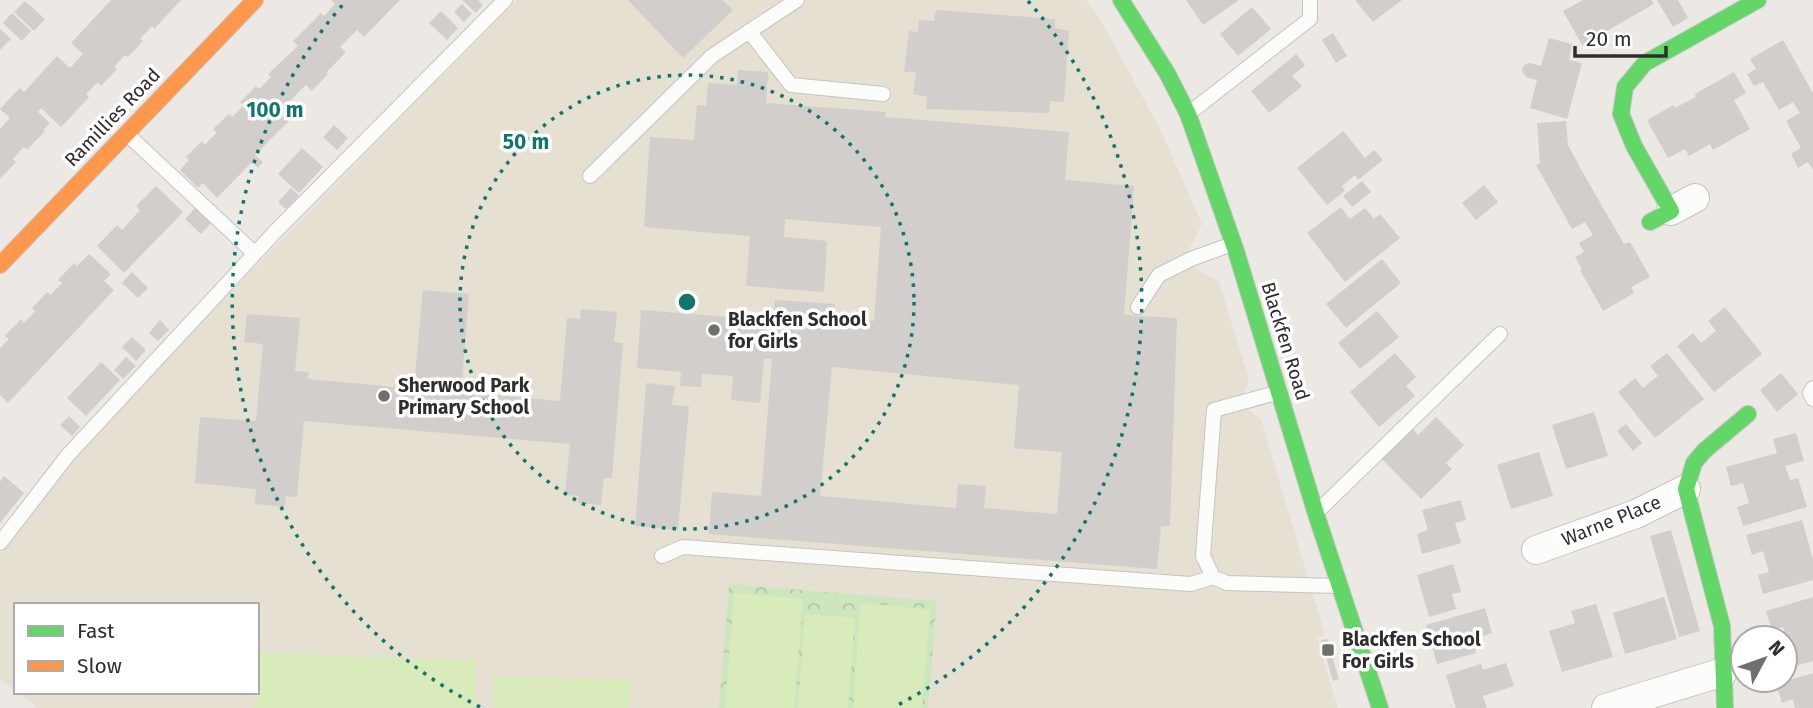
<svg xmlns="http://www.w3.org/2000/svg" width="1813" height="708" font-family="'Fira Sans',sans-serif">
<defs>
<pattern id="forest-crowns" width="20" height="18" patternUnits="userSpaceOnUse" patternTransform="scale(1.75)"><rect width="20" height="18" fill="#cee6be"/><path d="M2 6a3 3 0 1 1 6 0M12 15a3 3 0 1 1 6 0" fill="none" stroke="#b1c6a4"/></pattern>
</defs>
<rect width="100%" height="100%" fill="#ece8e4"/>
<path fill="#e6e0d3" d="M516 0H1086L1103 24 1161 131 1202 224 1188 252 1194 267 1219 282 1249 379 1244 394 1246 402 1248 409 1261 419 1325 635 1317 638 1338 708H38L17 692H257V605H16V691L0 679V554L75 457 242 280Z"/>
<path fill="url(#forest-crowns)" d="M729 584 937 601 928 708H719Z"/>
<path fill="#d9eabb" d="M734 593 803 599 794 708H725Z
M860 603 930 609 922 708H853Z
M805 614 855 618 848 708H798Z
M257 653 476 660 475 708H254V692H257Z
M494 677 630 679 629 708H494Z"/>
<path fill="#d1cecb" fill-rule="evenodd" d="M111 0H181L154 29 152 26 140 39 143 41 128 57 125 55 114 67 117 69 101 86 98 82 86 94 89 97 61 127 41 108 38 112 50 123 43 130 45 131 27 150 24 147 18 153 13 159 16 162 0 179V129L10 118 0 109 20 88 24 92 57 56 70 68 83 54 71 43Z
M331 0H400L364 37 357 30 340 47 346 52 326 73 328 74 312 91 306 85 287 104 296 114 255 155 263 162 258 168 252 162 217 198 203 183 198 188 180 170 189 160 186 157 202 141 205 145 211 138 217 133 213 129 229 114 232 117 244 105 240 102 256 86 259 89 271 77 268 74 298 46 293 41 321 13 324 16 335 4Z
M462 0H478L483 5 476 13Z
M628 0H723L733 10 683 58Z
M1186 0H1239L1203 25Z
M1355 0H1402L1373 22Z
M1583 0H1651L1654 4 1582 45 1563 11Z
M1657 0H1678L1688 18 1673 27Z
M25 1 45 19 34 31 14 12Z
M462 4 472 14 464 22 454 12Z
M1252 7 1271 29 1238 56 1220 34Z
M936 10 1055 19V28L1069 31 1064 102 1050 101 1049 113 926 109 927 97 913 94 916 72H904L909 30 918 33 919 20 934 21Z
M441 11 458 28 447 40 429 23Z
M12 13 31 31 22 41 3 23Z
M0 29 11 39 0 50Z
M1333 33 1347 56 1336 63 1322 40Z
M1549 38 1572 44 1569 60 1582 63 1567 119 1530 108 1537 80 1526 77 1522 71 1524 65 1530 63 1541 66Z
M1783 40 1813 93V170L1808 162 1798 168 1791 154 1801 148 1786 121 1800 113 1793 102 1779 110 1763 82 1754 86 1747 74 1756 69 1750 59Z
M1296 54 1305 65 1292 76 1302 86 1269 113 1251 91Z
M738 70 768 72 766 103 886 112 885 117 1069 132 1065 180 1134 186 1124 315 1177 318 1170 526H1161L1157 569 709 534 712 492 761 496 772 359H764L760 403 731 400 733 376 702 374 701 387 680 386 681 372 637 368 641 310 768 320 766 349H771L775 300 835 304 834 317 874 321 881 227 785 219 784 237 827 241 824 292 746 286 750 236 644 227 650 137 694 140 697 105 706 106 708 83 737 85ZM832 367 1019 385 1014 448 1062 452 1057 514 984 508 986 486 958 484 956 508 820 496Z
M1734 72 1746 93 1734 100 1750 129 1713 150 1710 144 1689 156 1685 149 1668 158 1647 120 1674 105 1675 108 1686 102 1696 97 1695 94Z
M1566 121 1568 145 1582 171 1624 244 1630 242 1650 277 1631 287 1634 293 1603 311 1580 270 1582 269 1575 257 1584 252 1579 243 1593 235 1585 222 1572 229 1536 165 1540 163 1537 123Z
M334 125 348 138 337 150 323 137Z
M1343 131 1365 158 1374 150 1383 160 1358 180 1355 175 1342 186 1345 191 1327 205 1297 168Z
M302 148 323 167 299 193 278 174Z
M1362 181 1371 192 1352 207 1343 196Z
M1484 185 1498 202 1476 220 1462 203Z
M156 186 183 212 124 273 97 246 117 225 122 230 140 210 136 206Z
M291 188 299 196 286 209 278 202Z
M1341 207 1350 219 1365 208 1374 219 1380 214 1400 238 1345 282 1307 233Z
M195 208 211 223 201 234 185 219Z
M89 254 111 274 104 281 114 290 8 403 0 395V348L9 339 5 336 21 319 24 323 35 311 32 308 47 292 50 295 62 283 58 280 74 263 77 266Z
M1382 259 1401 283 1346 328 1326 304Z
M132 272 148 288 138 298 122 283Z
M423 290 469 294 461 392 560 401 567 318 580 319 581 309 617 312 614 342 623 343 612 478H604L601 505 578 503 579 496 565 495 570 444 304 421 297 497 286 496 285 507 255 504 256 489 195 483 200 417 256 421 263 344 244 342 247 314 300 318 295 371 309 372 308 379 405 388 406 374 415 375Z
M1725 307 1762 354 1714 392 1677 346 1693 333 1701 343 1716 331 1708 321Z
M1377 311 1399 337 1360 369 1338 343Z
M160 320 169 330 158 341 149 333Z
M132 337 146 350 136 361 122 347Z
M1395 353 1416 377 1406 386 1415 396 1379 427 1350 392Z
M1667 353 1704 399 1655 438 1618 392 1635 378 1643 388 1658 376 1650 366Z
M126 357 136 366 123 379 114 370Z
M101 362 120 380 86 416 67 398Z
M1781 373 1798 394 1777 412 1760 390Z
M646 383 675 386 672 405 689 406 678 530 635 526Z
M1594 412 1608 456 1566 469 1552 425Z
M69 416 80 427 72 436 60 425Z
M1436 417 1464 445 1446 463 1452 469 1421 499 1381 458 1412 428 1418 435Z
M1626 424 1642 443 1633 451 1617 431Z
M1796 433 1804 461 1785 466 1790 480 1798 478 1807 507 1743 526 1737 507 1749 503 1743 483 1731 486 1726 467 1777 453 1773 439Z
M1539 452 1553 496 1511 509 1497 465Z
M4 476 24 493 0 523V482Z
M1461 500 1466 520 1455 523 1461 543 1422 554 1417 534 1428 530 1422 510Z
M1802 520 1813 559V580L1763 594 1758 575 1769 572 1763 551 1752 555 1746 535Z
M1671 530 1700 631 1679 637 1650 536Z
M1453 564 1461 592 1452 594 1456 609 1429 617 1417 575Z
M1664 597 1677 639 1625 654 1613 613Z
M1813 597V661L1785 669V648L1789 647 1783 627 1772 630 1766 611Z
M1596 604 1613 657 1562 672 1549 631 1575 623 1571 611Z
M1485 608 1492 633 1472 640 1476 653 1437 664 1426 625Z
M1327 639 1339 679 1333 681 1321 640Z
M1506 663 1514 686 1483 696 1487 708H1456L1446 675 1481 664 1483 670Z
M1813 673V708H1795L1793 699 1782 703 1776 684Z"/>
<g fill="none" stroke-linecap="round" stroke-linejoin="round">
<defs>
<path id="lane" d="M749 31 791 85 883 94
M1188 114 1310 19V0
M127 134 255 254
M590 176 712 56 797 0
M1138 307 1159 275 1191 259 1232 244
M1813 388 1810 393 1813 399
M1318 511 1500 334
M0 543 68 455 274 233 505 0
M662 556 683 547 1191 584 1213 577 1227 583 1337 586
M1213 577 1203 556 1214 410 1276 393"/>
<path id="street" d="M1671 211 1695 198
M1536 550 1636 514 1686 489
M1606 708 1723 672"/>
<path id="fast" d="M1121 0 1167 73 1188 114 1236 251 1316 514 1380 708
M1650 222 1671 211 1634 146 1621 114 1625 87 1645 63 1758 0
M1725 708 1722 626 1686 489 1694 463 1704 451 1748 414"/>
<path id="slow" d="M0 265 255 0"/>
</defs>
<use href="#lane" stroke="#c5c4c5" stroke-width="16"/>
<use href="#street" stroke="#c5c4c5" stroke-width="30"/>
<use href="#fast" stroke="#c5c4c5" stroke-width="18"/>
<use href="#slow" stroke="#c5c4c5" stroke-width="18"/>
<use href="#lane" stroke="#fcfcfb" stroke-width="14"/>
<use href="#street" stroke="#fcfcfb" stroke-width="28"/>
<use href="#fast" stroke="#63d668" stroke-width="16"/>
<use href="#slow" stroke="#ff974d" stroke-width="16"/>
</g>
<g fill="none" stroke="#0f766e" stroke-width="3.5" stroke-dasharray="3.5 7">
<circle cx="687" cy="302" r="227"/>
<path d="M480 707A455 455 0 0 1 346 1M1028 1A455 455 0 0 1 894 707"/>
</g>
<g fill="#706f6e" stroke="#fff" stroke-width="2.5">
<circle cx="714" cy="330" r="7"/>
<circle cx="384" cy="396" r="7"/>
<rect x="1321" y="643" width="14" height="14" rx="3.5"/>
</g>
<g text-anchor="middle" stroke-width="7" stroke-linejoin="round" paint-order="stroke">
<g font-size="19" fill="#2e2e2e" stroke="#fff">
<text transform="translate(112 117) rotate(-46)" y="7">Ramillies Road</text>
<text transform="translate(1286 341) rotate(73)" y="7">Blackfen Road</text>
<text transform="translate(1611 520) rotate(-22)" y="7">Warne Place</text>
</g>
<g font-size="19" font-weight="bold" fill="#2e2e2e" stroke="#fff" text-anchor="start">
<text x="728" y="326">Blackfen School<tspan x="728" dy="22">for Girls</tspan></text>
<text x="398" y="392">Sherwood Park<tspan x="398" dy="22">Primary School</tspan></text>
<text x="1342" y="646">Blackfen School<tspan x="1342" dy="22">For Girls</tspan></text>
</g>
</g>
<circle cx="687" cy="302" r="10" fill="#0f766e" stroke="#fff" stroke-width="3.5"/>
<g font-size="21" text-anchor="middle" font-weight="bold" fill="#0f766e" stroke="#fff" stroke-width="7" stroke-linejoin="round" paint-order="stroke">
<text x="275" y="117">100 m</text>
<text x="526" y="149">50 m</text>
</g>
<rect x="14" y="603" width="245" height="91" fill="#ffffff" stroke="#ababab" stroke-width="2"/>
<rect x="28" y="626" width="35" height="10" fill="#63d668" stroke="#ababab" stroke-width="2"/>
<text x="77" y="638" font-size="21" fill="#2e2e2e">Fast</text>
<rect x="28" y="661" width="35" height="10" fill="#ff974d" stroke="#ababab" stroke-width="2"/>
<text x="77" y="673" font-size="21" fill="#2e2e2e">Slow</text>
<g transform="translate(1764 659) rotate(49)"><circle r="33" fill="#ffffff" stroke="#ababab" stroke-width="2"/>
<path d="M0-5L12 26L0 18L-12 26Z" fill="#706f6e"/>
<text y="-10" font-size="19" font-weight="bold" text-anchor="middle" fill="#2e2e2e">N</text>
</g>
<path d="M1575 46v10h91v-10" fill="none" stroke="#2e2e2e" stroke-width="3.5"/>
<text x="1586" y="46" font-size="21" fill="#2e2e2e" stroke="#ffffff" stroke-width="5" paint-order="stroke">20 m</text>
</svg>
